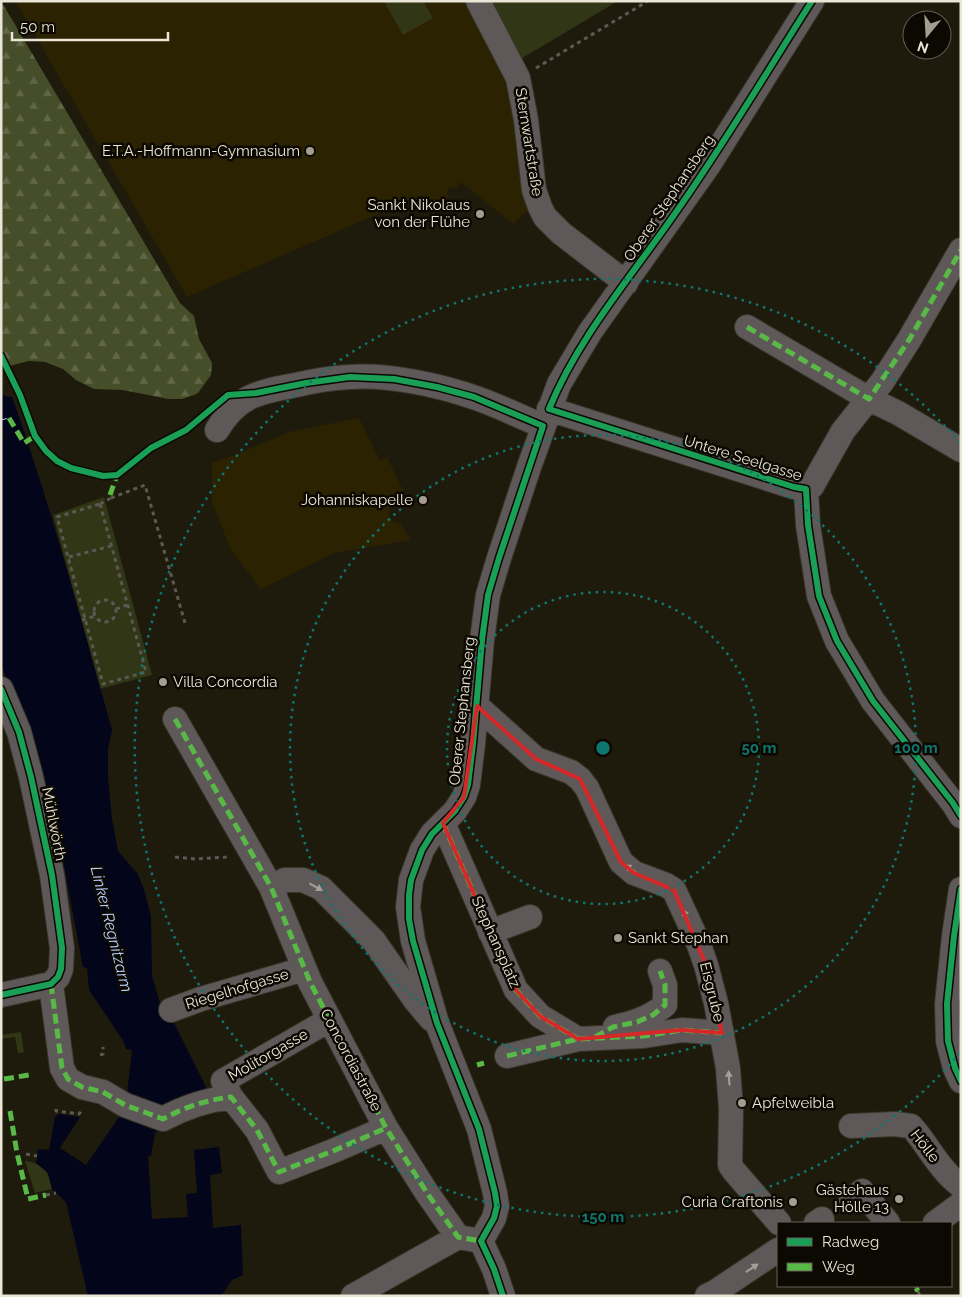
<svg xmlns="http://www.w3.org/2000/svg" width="962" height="1297" font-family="Raleway,sans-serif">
<defs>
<pattern id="forest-firs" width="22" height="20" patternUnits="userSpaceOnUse" patternTransform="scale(1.25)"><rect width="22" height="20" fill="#464d29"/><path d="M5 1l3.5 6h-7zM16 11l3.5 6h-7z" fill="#616647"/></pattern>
</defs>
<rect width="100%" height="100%" fill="#1e1a0c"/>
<path fill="#2b2202" d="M15 1H466L509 79 516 121 522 189 528 210 513 224 461 182 456 188 452 187 449 188 447 192 448 198 434 215 417 197 187 297Z
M359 418 380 460 387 457 405 494 395 499 396 500 392 503 388 513 392 521 401 524 411 540 334 553 261 589 231 550 212 502V463L235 455 289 432Z"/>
<path fill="#313716" d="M384 1H423L433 18 403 35Z
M488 1H618L519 60Z
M104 497 152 675 100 689 53 515Z
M21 1032 24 1052 18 1053 15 1037 1 1039V1035Z
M25 1161C45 1164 48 1171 52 1189L35 1193Z"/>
<path fill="url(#forest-firs)" d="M1 1 180 303 194 316 199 339 212 363 211 375 198 393 194 395 182 399H168L123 390 94 389 76 380 63 369 45 362 29 361 1 368Z"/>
<path fill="#03051b" d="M1 390 4 396 12 397C51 506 81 619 112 730L108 749V777L112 819 118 851 137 873 144 889 151 917 152 976 161 1007 170 1015 205 1085 211 1100 166 1112 158 1132H155L151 1156H148L152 1219 188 1217 186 1194 197 1193 194 1150 219 1147 222 1173 210 1175 213 1228 241 1225 243 1275 232 1280 221 1296H88L66 1202 52 1189 48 1173 36 1163 38 1149 49 1150 55 1117 59 1114 80 1117 60 1148 86 1165 123 1111 127 1094 132 1050 126 1049 124 1042 89 990 87 968 83 967 57 829 43 774 22 715 1 665Z"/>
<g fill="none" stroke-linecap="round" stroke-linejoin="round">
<path stroke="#b5cefe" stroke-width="1" stroke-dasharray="6 5" stroke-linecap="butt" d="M1 420 9 418"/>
<defs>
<path id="minor" d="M478 1 518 78 526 120 534 190 540 207 545 217 561 233 626 283
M747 327 869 399 898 413 961 450
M549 409 794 487 806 489 812 486 843 431 882 382 909 340 961 250
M217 430C238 395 259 392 296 385 313 381 331 378 349 377 388 374 439 385 476 398 499 406 521 417 543 426
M806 489 808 525 819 596 837 641 873 701 953 803 961 816
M1 689 19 732 31 777 52 875 62 948 61 969 58 977 51 984 1 995
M477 706 536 759 571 772 580 779 587 788 621 862 634 873 666 885 674 890 698 942 706 965 716 1003 728 1068 731 1109 730 1165 734 1171 779 1223
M175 719 271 887 310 982 386 1128 427 1193 458 1237 481 1241
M443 823 516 990 540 1016 578 1039
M271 887 285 880H303L321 888 374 941 415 1000 431 1019
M961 889 954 936 947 1004 948 1041 955 1068 961 1081
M490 932 530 917
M51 984 62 1068 68 1079 82 1087 103 1092 125 1105 163 1119C185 1107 206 1100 231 1097L257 1130 279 1172 333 1151 386 1128
M171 1010 201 999 304 969
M615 1027C634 1023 649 1018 665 1005V985L660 971
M507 1056 578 1039 644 1036 682 1030 722 1033
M231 1097 223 1081 329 1020
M851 1126 895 1124 911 1126C924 1140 933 1158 946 1172 950 1177 956 1182 961 1186
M851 1200 862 1191 888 1223
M816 1223 822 1219
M935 1223 961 1204
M481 1241 494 1218 497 1206 495 1193 479 1129 437 1023 413 941 408 907 411 880 422 850 432 834 455 811 464 797 468 785 473 744 482 640 488 595 499 558 529 467 559 384 590 332 708 166 812 1
M481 1241 494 1269 503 1296
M353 1296 458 1237
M707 1296 715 1292 778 1250"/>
</defs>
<use href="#minor" stroke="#39362a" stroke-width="26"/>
<path stroke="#5c5853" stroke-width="3" stroke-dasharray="4 4" stroke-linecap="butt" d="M536 68 648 1
M57 461C71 469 99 481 116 475 129 469 140 454 152 447 167 438 182 433 196 422
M111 498 145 485 185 623
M100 504 146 672 103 684 57 517Z
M100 504 111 498 110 495
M69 557 111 546
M94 611a11 11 0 1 1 22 0a11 11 0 1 1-22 0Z
M116 609 127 605
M82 620 95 616
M175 857 195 859 229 857
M100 1055 103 1054V1047
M56 1109V1111L79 1114 83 1109
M26 1154 37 1156
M46 1195 56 1193
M915 1286 916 1288
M918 1291 920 1296"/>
<use href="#minor" stroke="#5e5958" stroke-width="24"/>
<path stroke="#58b947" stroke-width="5" stroke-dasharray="10 5" stroke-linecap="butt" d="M747 327 869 399 909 340 961 250
M9 418 24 443 35 436
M110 495 117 475
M175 719 271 887 310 982 386 1128 427 1193 458 1237 481 1241
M443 823 516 990 540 1016 578 1039
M51 984 62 1068 68 1079 82 1087 103 1092 125 1105 163 1119C185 1107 206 1100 231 1097L257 1130 279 1172 333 1151 386 1128
M595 1037 613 1027 637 1022 653 1015 665 1005V985L660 971
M507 1056 578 1039 644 1036 682 1030 722 1033
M477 1065 484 1063
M4 1079 29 1075
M10 1111 17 1153 28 1199 46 1195
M916 1288 918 1291"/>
<defs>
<path id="cycleway" d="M812 1C766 73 723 146 674 215 630 278 578 338 549 409L794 487 806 489 808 525 819 596 837 641 873 701 953 803 961 816
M1 356 20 395 35 436 46 451 57 461 71 468 103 476 117 475 151 448 186 430 228 395 256 393 306 383 350 377 394 379 437 387 474 397 543 426 499 558 488 595 482 640 473 744 468 785 464 797 455 811 432 834 422 850 411 880 409 895V919L413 941 437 1023 479 1129 495 1193 497 1206 494 1218 481 1241 494 1269 503 1296
M1 689 19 732 31 777 52 875 62 948 61 969 58 977 51 984 1 995
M961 889 954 936 947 1004 948 1041 955 1068 961 1081"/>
</defs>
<use href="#cycleway" stroke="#0c0802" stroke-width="9"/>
<use href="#cycleway" stroke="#1a9f57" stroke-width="6"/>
</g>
<defs><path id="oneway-solid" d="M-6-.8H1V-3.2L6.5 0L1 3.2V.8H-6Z" transform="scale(1.25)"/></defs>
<g fill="#a49f97">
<use href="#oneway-solid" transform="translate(631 869) rotate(-144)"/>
<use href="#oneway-solid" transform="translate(316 887) rotate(29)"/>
<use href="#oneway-solid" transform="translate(686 916) rotate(-115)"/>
<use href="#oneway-solid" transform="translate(729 1078) rotate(-94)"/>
<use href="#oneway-solid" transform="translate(752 1268) rotate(-34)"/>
</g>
<path fill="none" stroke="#d62828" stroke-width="4" stroke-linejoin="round" d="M477 706 536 759 580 779 621 862 634 873 674 890 706 965 722 1033 682 1030 578 1039 540 1016 516 990 443 823 464 797Z"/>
<g fill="none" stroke="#0f766e" stroke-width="2.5" stroke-dasharray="2.5 5">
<circle cx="603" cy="748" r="156"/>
<circle cx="603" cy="748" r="313"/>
<path d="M960 1053A469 469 0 1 1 960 443"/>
</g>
<g fill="#a39e8f" stroke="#0c0802" stroke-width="2">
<circle cx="310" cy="151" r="5"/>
<circle cx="480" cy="214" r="5"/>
<circle cx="423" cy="500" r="5"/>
<circle cx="163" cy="682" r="5"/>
<circle cx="618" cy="938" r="5"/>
<circle cx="742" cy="1103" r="5"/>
<circle cx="899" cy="1199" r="5"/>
<circle cx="793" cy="1202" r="5"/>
</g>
<g text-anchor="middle" stroke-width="5" stroke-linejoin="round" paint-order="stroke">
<g font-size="15" fill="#eae5d6" stroke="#0c0802">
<text transform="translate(529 142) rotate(81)" y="5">Sternwartstraße</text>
<text transform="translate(669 198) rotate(-56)" y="5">Oberer Stephansberg</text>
<text transform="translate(743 458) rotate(17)" y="5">Untere Seelgasse</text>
<text transform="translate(462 711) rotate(-84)" y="5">Oberer Stephansberg</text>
<text transform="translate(54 824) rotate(79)" y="5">Mühlwörth</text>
<text transform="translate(496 942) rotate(66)" y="5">Stephansplatz</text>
<text transform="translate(237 989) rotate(-17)" y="5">Riegelhofgasse</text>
<text transform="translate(712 992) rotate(76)" y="5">Eisgrube</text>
<text transform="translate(268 1055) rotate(-30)" y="5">Molitorgasse</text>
<text transform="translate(351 1060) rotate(62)" y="5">Concordiastraße</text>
<text transform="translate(925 1146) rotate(52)" y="5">Hölle</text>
</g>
<g font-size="15" fill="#eae5d6" stroke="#0c0802" text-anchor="end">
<text x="300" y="156">E.T.A.-Hoffmann-Gymnasium</text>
<text x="470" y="210">Sankt Nikolaus<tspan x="470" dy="17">von der Flühe</tspan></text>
<text x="413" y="505">Johanniskapelle</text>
<text x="173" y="687" text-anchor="start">Villa Concordia</text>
<text x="628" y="943" text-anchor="start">Sankt Stephan</text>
<text x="752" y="1108" text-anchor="start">Apfelweibla</text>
<text x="889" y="1195">Gästehaus<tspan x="889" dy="17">Hölle 13</tspan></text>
<text x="783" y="1207">Curia Craftonis</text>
</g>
<g font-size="16" font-style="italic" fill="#b5cefe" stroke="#0c0802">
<text transform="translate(112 929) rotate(76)" y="6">Linker Regnitzarm</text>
</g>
</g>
<circle cx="603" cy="748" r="8" fill="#0f766e" stroke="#0c0802" stroke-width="2.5"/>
<g font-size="15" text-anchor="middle" font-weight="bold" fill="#0f766e" stroke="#0c0802" stroke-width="5" stroke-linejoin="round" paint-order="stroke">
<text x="759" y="753">50 m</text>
<text x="916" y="753">100 m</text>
<text x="603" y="1222">150 m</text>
</g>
<rect width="962" height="1297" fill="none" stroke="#eae5d6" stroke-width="5"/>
<rect x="777" y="1222" width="175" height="65" fill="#0c0802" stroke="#656057"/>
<rect x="787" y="1238" width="25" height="8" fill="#1a9f57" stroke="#656057"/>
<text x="822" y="1247" font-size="15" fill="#eae5d6">Radweg</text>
<rect x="787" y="1263" width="25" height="8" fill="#58b947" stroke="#656057"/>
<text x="822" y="1272" font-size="15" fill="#eae5d6">Weg</text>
<g transform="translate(927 35) rotate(198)"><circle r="24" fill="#0c0802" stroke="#656057"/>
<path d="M0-4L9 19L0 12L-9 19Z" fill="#a39e8f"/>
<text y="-8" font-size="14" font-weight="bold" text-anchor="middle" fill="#eae5d6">N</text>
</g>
<path d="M12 32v8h156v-8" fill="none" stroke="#eae5d6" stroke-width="2.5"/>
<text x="20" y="32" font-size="15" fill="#eae5d6" stroke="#0c0802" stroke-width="4" paint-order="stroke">50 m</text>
</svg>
